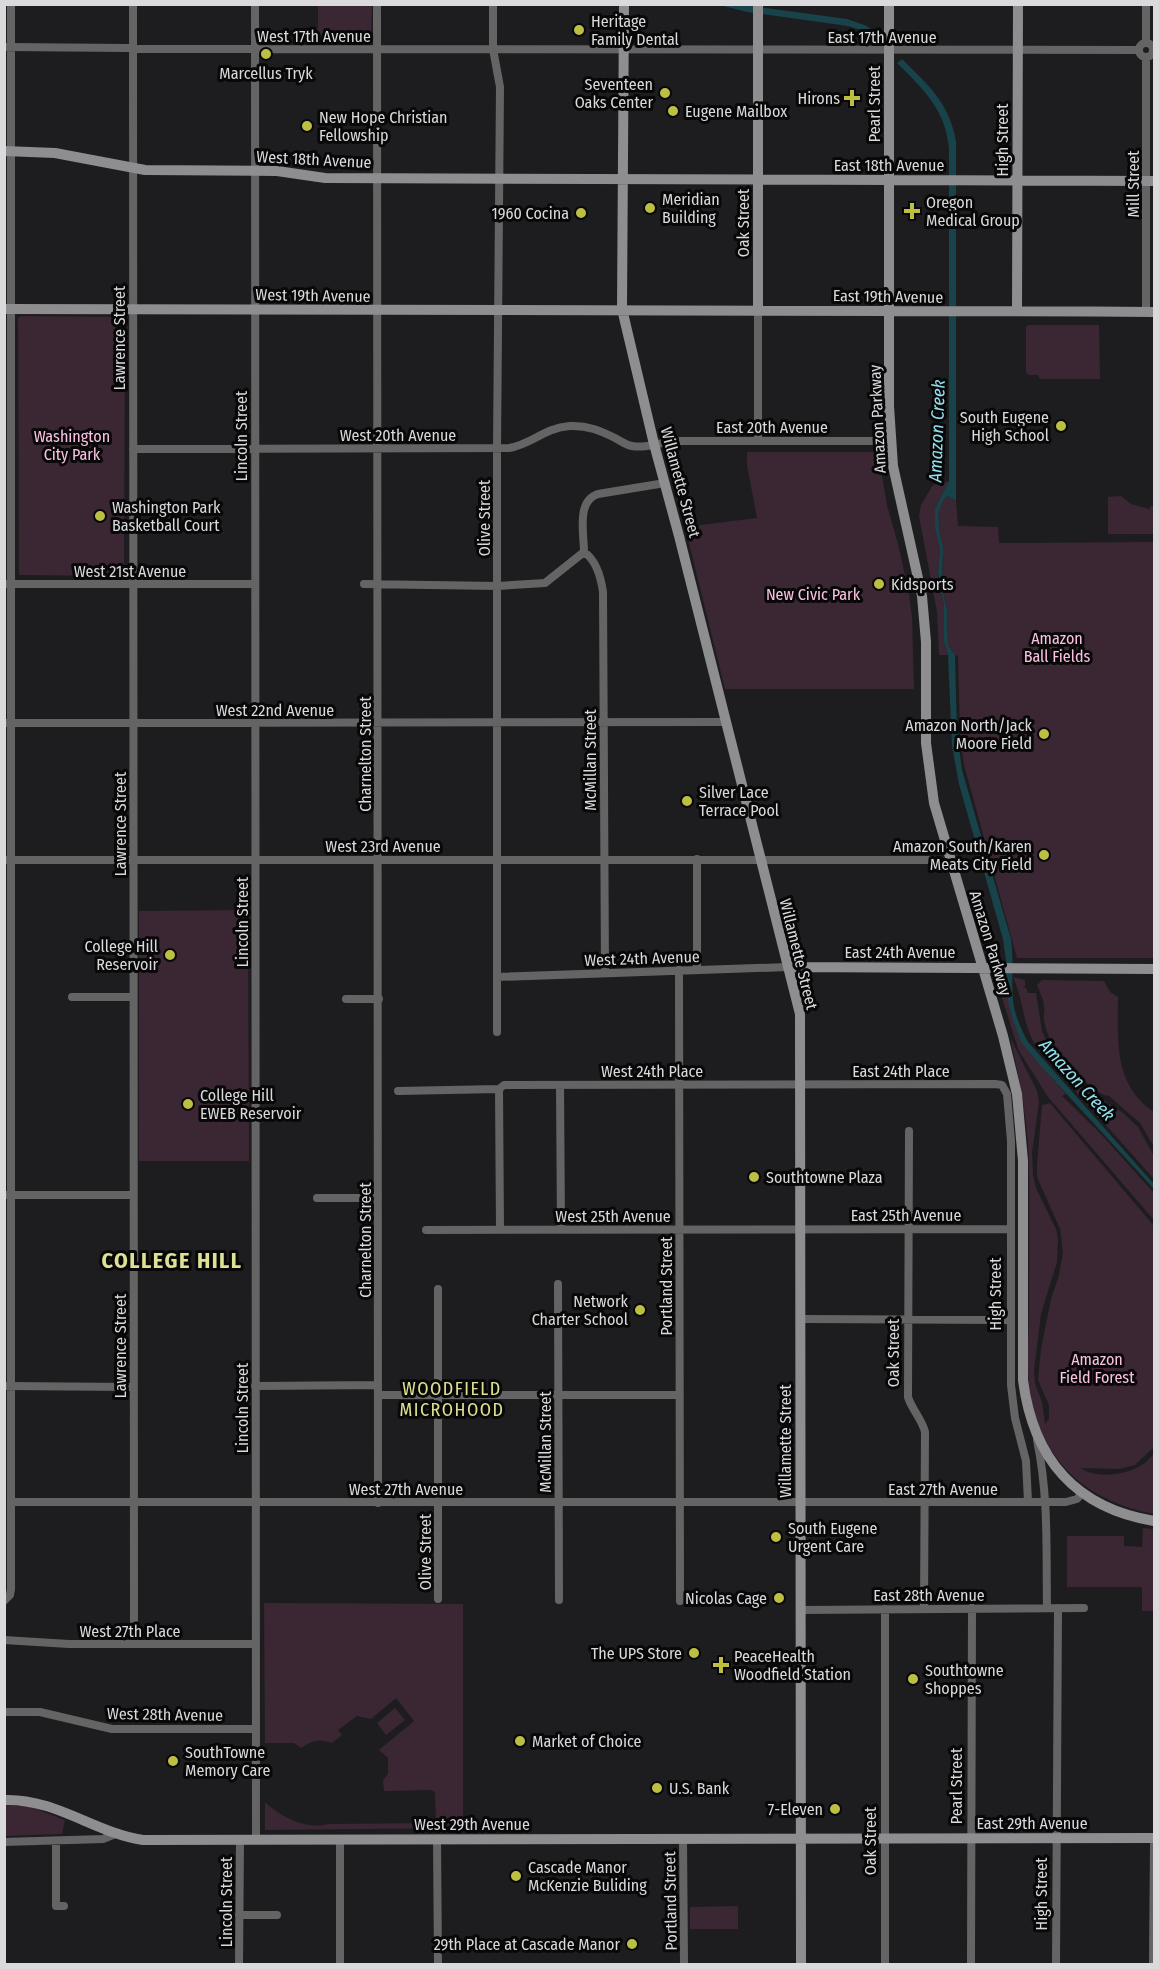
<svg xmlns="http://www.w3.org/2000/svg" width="1159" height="1969" font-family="'Fira Sans Condensed',sans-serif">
<rect width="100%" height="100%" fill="#1d1d20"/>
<path fill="#3b2633" d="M318 5H372L371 41 367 43 318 42Z
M21 316 125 317 124 576 19 575 18 318Z
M1028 325H1099L1100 379H1040L1038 375H1029L1026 372V327Z
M747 452H878L887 505 898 544 909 593 912 617 914 689H725L685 527 757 518 747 465Z
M949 481 935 509V529L940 549 938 573 944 606V642L948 655H939L937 612 919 516 921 505 933 485Z
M947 496 956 501 958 526 998 527 999 543 1154 542V958H1017L964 765 960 735 958 656 955 655 948 645 947 611 942 586 943 560 938 515 942 503Z
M1121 496 1131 504 1149 509 1151 506H1154V534H1108V497Z
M248 910 249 1161H139V911Z
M1013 977 1025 980V986L1023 988H1026L1028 993H1036L1042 1031 1053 1055 1058 1063 1087 1091 1122 1112 1138 1127 1154 1156V1179L1037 1048C1022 1024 1024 1001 1013 977Z
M1042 980 1104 981 1110 992 1118 997C1118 1041 1113 1084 1154 1112V1147L1140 1123 1109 1096C1098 1095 1088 1084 1079 1075 1062 1057 1049 1047 1044 1020 1043 1016 1045 1011 1044 1007 1044 1001 1040 992 1037 985Z
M1002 992H1006L1021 1042 1066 1094 1062 1096 1099 1132 1154 1193V1220L1048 1097 1019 1051 1001 995Z
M1010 1037 1037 1091 1039 1102 1032 1153 1033 1175 1036 1188 1056 1229 1058 1238 1057 1262 1041 1314 1034 1370 1035 1384 1042 1402 1045 1424 1049 1419V1405L1038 1380 1041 1349 1051 1299 1059 1275 1063 1252 1060 1229 1037 1177V1164L1042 1105 1050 1103 1154 1226V1447L1135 1465 1120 1469 1081 1468C1095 1479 1126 1475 1140 1466 1146 1463 1150 1458 1154 1453V1514C1091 1502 1047 1467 1032 1403 1025 1372 1029 1338 1029 1307 1029 1262 1030 1216 1029 1171 1029 1125 1020 1081 1010 1037Z
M1143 1528 1154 1529V1611H1142V1587H1067V1536H1124V1546L1142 1547Z
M264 1603 463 1604V1828L265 1830V1802C281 1817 306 1830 328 1824L436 1823 435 1793 432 1790 384 1791 383 1780 388 1774V1758L379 1750 414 1721 396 1698 371 1719 357 1716 338 1730 342 1735 332 1743C319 1739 313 1740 301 1748L294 1743H265Z
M395 1708 405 1720 386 1735 377 1723Z
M5 1805 28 1806 65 1820 62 1834 5 1836Z
M738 1906V1929H690V1907Z"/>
<path fill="#18434b" d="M720 5H744L847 19 867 26 879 37 873 40 861 30 848 26 747 12Z
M902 59C928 85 949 102 956 141V501L947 496 942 503 938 515 940 535 943 547 942 586 947 611 948 645 955 655 957 732 962 770 1011 939C1014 960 1011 981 1013 1001 1015 1016 1021 1029 1028 1042L1154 1184V1189L1040 1065 1021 1042 1012 1017 1006 992V960L1003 939 959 784 952 746 948 655 944 642V606L938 573 940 549 935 529V509L949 481V148C945 109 924 90 897 63Z"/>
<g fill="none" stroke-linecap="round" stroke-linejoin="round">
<path stroke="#656465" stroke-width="8" d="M133 4 134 1644
M255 4 256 1840
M377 4 378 1503
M493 4V49L500 87 497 448V1032
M1146 43V4
M1139 50a7 7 0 1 1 14 0a7 7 0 1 1-14 0Z
M4 47 255 49 1139 50
M1146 57V312
M758 310V441
M133 449 509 448C533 444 543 428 570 426 587 425 601 431 615 438 621 441 626 445 632 446 646 449 660 442 674 441H891
M584 552C596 560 601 578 603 592L605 973
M4 584H255
M364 584 498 586 545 583 584 552C584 534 576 501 598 494L665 483
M4 723 726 722
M697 859V970
M4 860H933
M679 970 680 1601
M497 977 789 967
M72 997H133
M346 999H379
M560 1085 561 1229
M398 1091 499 1089
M909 1131 908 1397C912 1410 922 1419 925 1432L924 1608
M4 1195H133
M317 1198H378
M426 1230 1011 1229
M500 1230 499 1089 504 1085 995 1084 1002 1085 1007 1094 1011 1141V1385L1015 1418 1026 1461 1028 1502
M558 1284 559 1600
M438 1289V1599
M801 1319 1010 1320
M4 1386 133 1387
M255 1386 378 1385
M378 1395H679
M1037 1440C1049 1498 1046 1550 1047 1608
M11 1502H1066L1077 1499 1083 1492
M4 1601 10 1595 11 1589V4
M800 1610 1084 1608
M4 1640 69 1644H256
M4 1712H40L112 1729H255
M683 1838 684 1964
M437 1839 438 1964
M56 1841V1906H64
M4 1842 103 1839 118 1833
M239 1915H277
M239 1964 240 1840
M340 1964V1839
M885 1964V1609
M971 1964 972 1608
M1056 1964 1058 1608
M1153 1964 1154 1844"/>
<path stroke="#8e8d8f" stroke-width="10" d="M624 4 622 309 654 444 679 536 800 1014 801 1964
M758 4V310
M889 4V406L893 466 922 596 926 642V743L934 803 1003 1036 1017 1094 1023 1161V1380C1033 1458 1075 1508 1154 1521
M4 151 55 153 145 170 277 171 325 178 1154 181
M4 309C388 311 771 308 1154 312
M1017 311 1018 4
M789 967 1154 969
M4 1800C55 1798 95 1833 143 1840L1154 1838"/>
</g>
<g fill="#bdbf43" stroke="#080809" stroke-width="2">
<circle cx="579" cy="30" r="6"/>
<circle cx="266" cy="54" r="6"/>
<circle cx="665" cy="93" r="6"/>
<path d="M849 89h6v6h6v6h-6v6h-6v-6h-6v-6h6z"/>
<circle cx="673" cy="111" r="6"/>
<circle cx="307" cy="126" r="6"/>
<circle cx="650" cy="208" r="6"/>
<path d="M909 202h6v6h6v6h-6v6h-6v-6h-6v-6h6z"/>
<circle cx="581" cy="213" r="6"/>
<circle cx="1061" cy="426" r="6"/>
<circle cx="100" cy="516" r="6"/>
<circle cx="879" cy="584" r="6"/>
<circle cx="1044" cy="734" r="6"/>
<circle cx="687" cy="801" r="6"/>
<circle cx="1044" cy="855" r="6"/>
<circle cx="170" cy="955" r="6"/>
<circle cx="188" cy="1104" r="6"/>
<circle cx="754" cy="1177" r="6"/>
<circle cx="640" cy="1310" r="6"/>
<circle cx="776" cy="1537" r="6"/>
<circle cx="779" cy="1598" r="6"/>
<circle cx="694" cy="1653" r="6"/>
<path d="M718 1656h6v6h6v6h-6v6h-6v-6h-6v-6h6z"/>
<circle cx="913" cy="1679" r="6"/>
<circle cx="520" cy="1741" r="6"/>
<circle cx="173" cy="1761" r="6"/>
<circle cx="657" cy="1788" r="6"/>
<circle cx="835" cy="1809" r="6"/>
<circle cx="516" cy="1876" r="6"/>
<circle cx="632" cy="1944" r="6"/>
</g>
<g text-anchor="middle" stroke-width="6" stroke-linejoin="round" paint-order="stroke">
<g font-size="16" fill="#dadadc" stroke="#080809" text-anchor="start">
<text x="591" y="27">Heritage<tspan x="591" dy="18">Family Dental</tspan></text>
<text x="266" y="79" text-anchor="middle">Marcellus Tryk</text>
<text x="653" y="90" text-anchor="end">Seventeen<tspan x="653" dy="18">Oaks Center</tspan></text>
<text x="840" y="104" text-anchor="end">Hirons</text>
<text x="685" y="117">Eugene Mailbox</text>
<text x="319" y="123">New Hope Christian<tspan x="319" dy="18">Fellowship</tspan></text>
<text x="662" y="205">Meridian<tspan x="662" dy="18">Building</tspan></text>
<text x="926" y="208">Oregon<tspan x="926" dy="18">Medical Group</tspan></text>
<text x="569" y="219" text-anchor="end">1960 Cocina</text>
<text x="1049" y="423" text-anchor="end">South Eugene<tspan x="1049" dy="18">High School</tspan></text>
<text x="112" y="513">Washington Park<tspan x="112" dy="18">Basketball Court</tspan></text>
<text x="891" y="590">Kidsports</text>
<text x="1032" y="731" text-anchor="end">Amazon North/Jack<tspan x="1032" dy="18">Moore Field</tspan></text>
<text x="699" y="798">Silver Lace<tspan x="699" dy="18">Terrace Pool</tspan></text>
<text x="1032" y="852" text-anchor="end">Amazon South/Karen<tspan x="1032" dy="18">Meats City Field</tspan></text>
<text x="158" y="952" text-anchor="end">College Hill<tspan x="158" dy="18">Reservoir</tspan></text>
<text x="200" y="1101">College Hill<tspan x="200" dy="18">EWEB Reservoir</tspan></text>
<text x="766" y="1183">Southtowne Plaza</text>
<text x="628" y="1307" text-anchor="end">Network<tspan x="628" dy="18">Charter School</tspan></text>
<text x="788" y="1534">South Eugene<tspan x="788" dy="18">Urgent Care</tspan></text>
<text x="767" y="1604" text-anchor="end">Nicolas Cage</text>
<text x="682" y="1659" text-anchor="end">The UPS Store</text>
<text x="734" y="1662">PeaceHealth<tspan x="734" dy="18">Woodfield Station</tspan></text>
<text x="925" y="1676">Southtowne<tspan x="925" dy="18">Shoppes</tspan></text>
<text x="532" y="1747">Market of Choice</text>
<text x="185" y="1758">SouthTowne<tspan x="185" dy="18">Memory Care</tspan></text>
<text x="669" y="1794">U.S. Bank</text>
<text x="823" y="1815" text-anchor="end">7-Eleven</text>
<text x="528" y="1873">Cascade Manor<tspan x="528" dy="18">McKenzie Buliding</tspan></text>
<text x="620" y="1950" text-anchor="end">29th Place at Cascade Manor</text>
</g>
<g font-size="16" fill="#dadadc" stroke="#080809">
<text x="314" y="42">West 17th Avenue</text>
<text x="882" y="43">East 17th Avenue</text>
<text transform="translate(874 104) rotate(-90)" y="6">Pearl Street</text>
<text transform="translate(1002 140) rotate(-90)" y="6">High Street</text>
<text transform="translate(314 159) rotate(3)" y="6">West 18th Avenue</text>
<text x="889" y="171">East 18th Avenue</text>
<text transform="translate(1133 184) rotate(-90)" y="6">Mill Street</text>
<text transform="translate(743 223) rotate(-90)" y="6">Oak Street</text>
<text transform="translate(313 295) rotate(1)" y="6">West 19th Avenue</text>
<text transform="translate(888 296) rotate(1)" y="6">East 19th Avenue</text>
<text transform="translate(119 338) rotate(-90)" y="6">Lawrence Street</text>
<text transform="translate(877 419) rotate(-93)" y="6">Amazon Parkway</text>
<text x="772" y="433">East 20th Avenue</text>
<text x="398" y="441">West 20th Avenue</text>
<text transform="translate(241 436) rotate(-90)" y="6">Lincoln Street</text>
<text transform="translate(681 482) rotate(75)" y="6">Willamette Street</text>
<text transform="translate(484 518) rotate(-90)" y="6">Olive Street</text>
<text x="130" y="577">West 21st Avenue</text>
<text x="275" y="716">West 22nd Avenue</text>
<text transform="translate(365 754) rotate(-90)" y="6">Charnelton Street</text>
<text transform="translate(590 760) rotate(-90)" y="6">McMillan Street</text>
<text transform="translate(120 824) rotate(-90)" y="6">Lawrence Street</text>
<text x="383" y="852">West 23rd Avenue</text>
<text transform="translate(242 922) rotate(-90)" y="6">Lincoln Street</text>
<text transform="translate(991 943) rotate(73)" y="6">Amazon Parkway</text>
<text x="900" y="958">East 24th Avenue</text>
<text transform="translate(799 954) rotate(76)" y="6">Willamette Street</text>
<text transform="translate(642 958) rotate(-2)" y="6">West 24th Avenue</text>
<text x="652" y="1077">West 24th Place</text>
<text x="901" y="1077">East 24th Place</text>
<text x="906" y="1221">East 25th Avenue</text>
<text x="613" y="1222">West 25th Avenue</text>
<text transform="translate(365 1240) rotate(-90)" y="6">Charnelton Street</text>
<text transform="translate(666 1286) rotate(-90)" y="6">Portland Street</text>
<text transform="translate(995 1294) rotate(-90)" y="6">High Street</text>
<text transform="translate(120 1346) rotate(-90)" y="6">Lawrence Street</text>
<text transform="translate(893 1353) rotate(-90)" y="6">Oak Street</text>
<text transform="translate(242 1408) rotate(-90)" y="6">Lincoln Street</text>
<text transform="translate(785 1441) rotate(-90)" y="6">Willamette Street</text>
<text transform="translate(545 1442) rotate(-90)" y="6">McMillan Street</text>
<text x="406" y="1495">West 27th Avenue</text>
<text x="943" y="1495">East 27th Avenue</text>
<text transform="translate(425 1552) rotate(-90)" y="6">Olive Street</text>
<text x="929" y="1601">East 28th Avenue</text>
<text x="130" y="1637">West 27th Place</text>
<text transform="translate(165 1714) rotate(1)" y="6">West 28th Avenue</text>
<text transform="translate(956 1786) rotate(-90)" y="6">Pearl Street</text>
<text x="1032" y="1829">East 29th Avenue</text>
<text x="472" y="1830">West 29th Avenue</text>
<text transform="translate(870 1841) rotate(-90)" y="6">Oak Street</text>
<text transform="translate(1041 1894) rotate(-90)" y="6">High Street</text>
<text transform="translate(670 1901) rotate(-91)" y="6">Portland Street</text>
<text transform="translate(226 1902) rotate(-90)" y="6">Lincoln Street</text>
</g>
<g font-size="16" fill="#fbc1e3" stroke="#080809">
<text x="72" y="442">Washington<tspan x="72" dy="18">City Park</tspan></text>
<text x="813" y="600">New Civic Park</text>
<text x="1057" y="644">Amazon<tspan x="1057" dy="18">Ball Fields</tspan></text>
<text x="1097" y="1365">Amazon<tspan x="1097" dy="18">Field Forest</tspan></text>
</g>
<g font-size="18" font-style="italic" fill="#93e1ef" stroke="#080809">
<text transform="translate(937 431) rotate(-88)" y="6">Amazon Creek</text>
<text transform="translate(1077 1080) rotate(48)" y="6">Amazon Creek</text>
</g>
<g font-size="18" letter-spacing="1.5" fill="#dee192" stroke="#080809">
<text x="452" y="1395">WOODFIELD<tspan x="452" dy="21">MICROHOOD</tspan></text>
</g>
<g font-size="22" font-weight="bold" letter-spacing="1.5" fill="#dee192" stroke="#080809">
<text x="172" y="1268">COLLEGE HILL</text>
</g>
</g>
<rect width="1159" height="1969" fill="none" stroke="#dadadc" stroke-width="12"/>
</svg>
